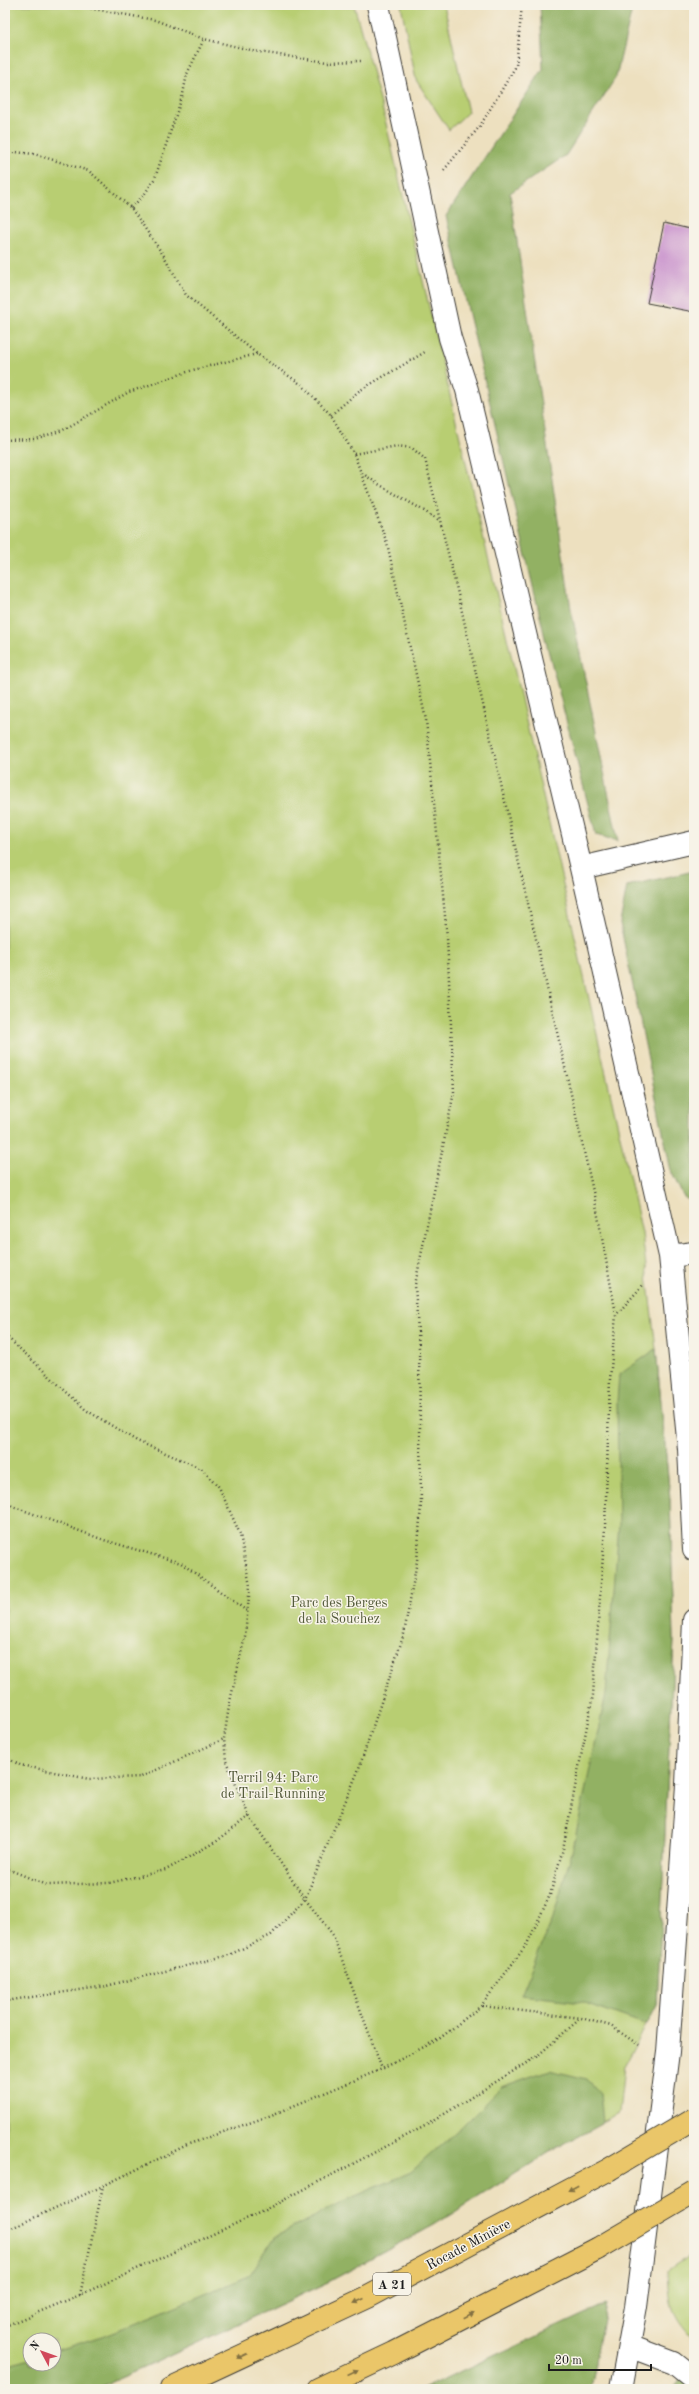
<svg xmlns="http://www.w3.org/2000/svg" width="699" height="2394" font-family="'Old Standard TT',serif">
<rect width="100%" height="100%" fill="#f7f3e8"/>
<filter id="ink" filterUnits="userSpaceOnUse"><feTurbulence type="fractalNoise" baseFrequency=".025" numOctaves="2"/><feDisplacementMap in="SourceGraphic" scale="8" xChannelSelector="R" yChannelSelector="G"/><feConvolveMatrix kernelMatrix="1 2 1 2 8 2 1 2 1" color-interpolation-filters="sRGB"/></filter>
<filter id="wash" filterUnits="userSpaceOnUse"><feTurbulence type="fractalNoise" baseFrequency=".012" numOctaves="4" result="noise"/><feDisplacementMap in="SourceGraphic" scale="16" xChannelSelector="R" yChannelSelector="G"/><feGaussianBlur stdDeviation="0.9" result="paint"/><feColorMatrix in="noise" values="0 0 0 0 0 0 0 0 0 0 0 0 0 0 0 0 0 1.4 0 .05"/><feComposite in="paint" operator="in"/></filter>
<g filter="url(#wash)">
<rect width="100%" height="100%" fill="#ede0bf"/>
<path fill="#b8ce72" stroke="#6a7547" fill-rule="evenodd" d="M5 5H354L383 111 512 659 642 1233 656 1349 670 1499 674 1639 657 2005 624 2066 619 2113 556 2148 434 2225 330 2281 150 2365 95 2389H5ZM30 2340H54V2364H30Z
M401 5H444L468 112 449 130 416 80Z
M694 2252V2340C669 2313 670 2305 668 2270Z"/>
<path fill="#92b164" stroke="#576640" d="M540 5H633L616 77 566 155 510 193 571 609 618 841 596 835 546 642 446 216 543 69Z
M694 871V1205L683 1196 671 1171 620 923 627 886Z
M656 1349 670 1499 674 1639 657 2005 647 2025 583 2002 521 1995 553 1918 572 1852 606 1694 619 1524 617 1402 619 1375Z
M549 2070 587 2079 600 2093 603 2123 556 2148 434 2225 330 2281 150 2365 95 2389H5V2366L30 2359V2364H54V2351L108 2334 249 2276 275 2237 344 2201 411 2172 461 2127 501 2087Z
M606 2304 590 2389H422Z
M694 2355V2389H674Z"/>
<g id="blocks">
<path fill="#c993cd" d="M664 223 694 230V312L647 303Z"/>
</g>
</g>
<g filter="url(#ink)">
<use href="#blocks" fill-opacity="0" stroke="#3b3934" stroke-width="1"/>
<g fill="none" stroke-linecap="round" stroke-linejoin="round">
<defs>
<path id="minor" d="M378 5 450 338 467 390 581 868 670 1256 689 1449 694 1550
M581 868 694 842
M670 1256 694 1253
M629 2346 674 2363 694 2379
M621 2389 636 2307 668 2052 687 1785 694 1620"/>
<path id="highway" d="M171 2389 368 2297 608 2170
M318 2389 394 2353 597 2249"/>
</defs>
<use href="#minor" stroke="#3b3934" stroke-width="24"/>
<use href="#highway" stroke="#3b3934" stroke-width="24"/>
<path stroke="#3b3934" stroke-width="2.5" stroke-dasharray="1 3" stroke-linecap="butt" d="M71 5 155 20 204 39 259 52 327 62 361 61
M5 151 34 154 89 171 131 208 164 256 186 295 257 354 302 385 331 415 354 454 387 543 426 720 447 937 454 1092 415 1285 419 1348 421 1504 417 1561 404 1634 358 1771 305 1899 271 1935 229 1955 106 1986 5 2001
M444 170 480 126 516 66 522 5
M131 208 144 195 155 178 183 94 187 74 204 39
M331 415 359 391 425 352
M5 440 35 439 63 430 129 392 193 370 257 354
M354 454 397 446 412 448 425 459 458 594 595 1200 616 1314
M362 473C387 491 414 503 439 521
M5 1335 86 1410 137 1441 201 1468 219 1487 240 1534 250 1586 245 1636 229 1706 224 1739 226 1761 249 1816 305 1899 333 1935 382 2069
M5 1500 12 1506 104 1540 181 1563 247 1611
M5 1757 20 1765 89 1779 141 1777 224 1739
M5 1868 47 1885 109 1883 166 1870 217 1841 249 1816
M482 2006 581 2018 611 2026 639 2045
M5 2231 103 2186 189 2144 269 2116 382 2069 439 2039 481 2006 527 1944 550 1895 563 1849 593 1695 605 1527 610 1379 616 1315 643 1285
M80 2295 103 2186
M5 2326 80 2295 261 2212 425 2126 536 2057 581 2018"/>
<use href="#minor" stroke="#fff" stroke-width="22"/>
<use href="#highway" stroke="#eac669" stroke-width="22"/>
<defs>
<path id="highway-bridge" d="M608 2170 694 2119
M597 2249 694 2192"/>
</defs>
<use href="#highway-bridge" stroke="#3b3934" stroke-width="24" stroke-linecap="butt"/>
<use href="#highway-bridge" stroke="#eac669" stroke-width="22"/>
</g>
<defs><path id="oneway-solid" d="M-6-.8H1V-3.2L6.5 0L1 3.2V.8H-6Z"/></defs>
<g fill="#837142">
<use href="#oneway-solid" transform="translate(573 2188) rotate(152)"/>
<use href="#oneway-solid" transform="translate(359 2301) rotate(155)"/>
<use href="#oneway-solid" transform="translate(469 2315) rotate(-27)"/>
<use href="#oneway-solid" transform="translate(242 2356) rotate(155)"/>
<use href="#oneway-solid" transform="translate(353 2372) rotate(-25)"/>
</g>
</g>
<g text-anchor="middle" stroke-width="3" stroke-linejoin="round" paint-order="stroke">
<rect fill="#f7f3e8" stroke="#5e5c59" stroke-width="1" x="373" y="2273" width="38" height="22" rx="3"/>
<g font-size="13" font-weight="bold" fill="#1c1c1c">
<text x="392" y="2289">A 21</text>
</g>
<g font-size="14" fill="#535a3a" stroke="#f7f3e8">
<text x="339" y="1607">Parc des Berges<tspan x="339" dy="16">de la Souchez</tspan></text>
<text x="273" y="1782">Terril 94: Parc<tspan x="273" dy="16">de Trail-Running</tspan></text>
</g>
<g font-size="14" fill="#1c1c1c" stroke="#f7f3e8">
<text transform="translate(468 2244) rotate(-28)" y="5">Rocade Minière</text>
</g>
</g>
<rect width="699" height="2394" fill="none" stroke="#f7f3e8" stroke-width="20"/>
<g transform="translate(42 2352) rotate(311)"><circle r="19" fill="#f7f3e8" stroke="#9f9d96"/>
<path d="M0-3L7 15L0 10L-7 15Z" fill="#d1495b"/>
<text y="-6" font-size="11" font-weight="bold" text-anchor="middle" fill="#1c1c1c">N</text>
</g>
<path d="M549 2364v6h102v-6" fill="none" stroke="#1c1c1c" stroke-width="2"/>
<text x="555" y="2364" font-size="12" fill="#1c1c1c" stroke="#f7f3e8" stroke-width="3" paint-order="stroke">20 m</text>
</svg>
